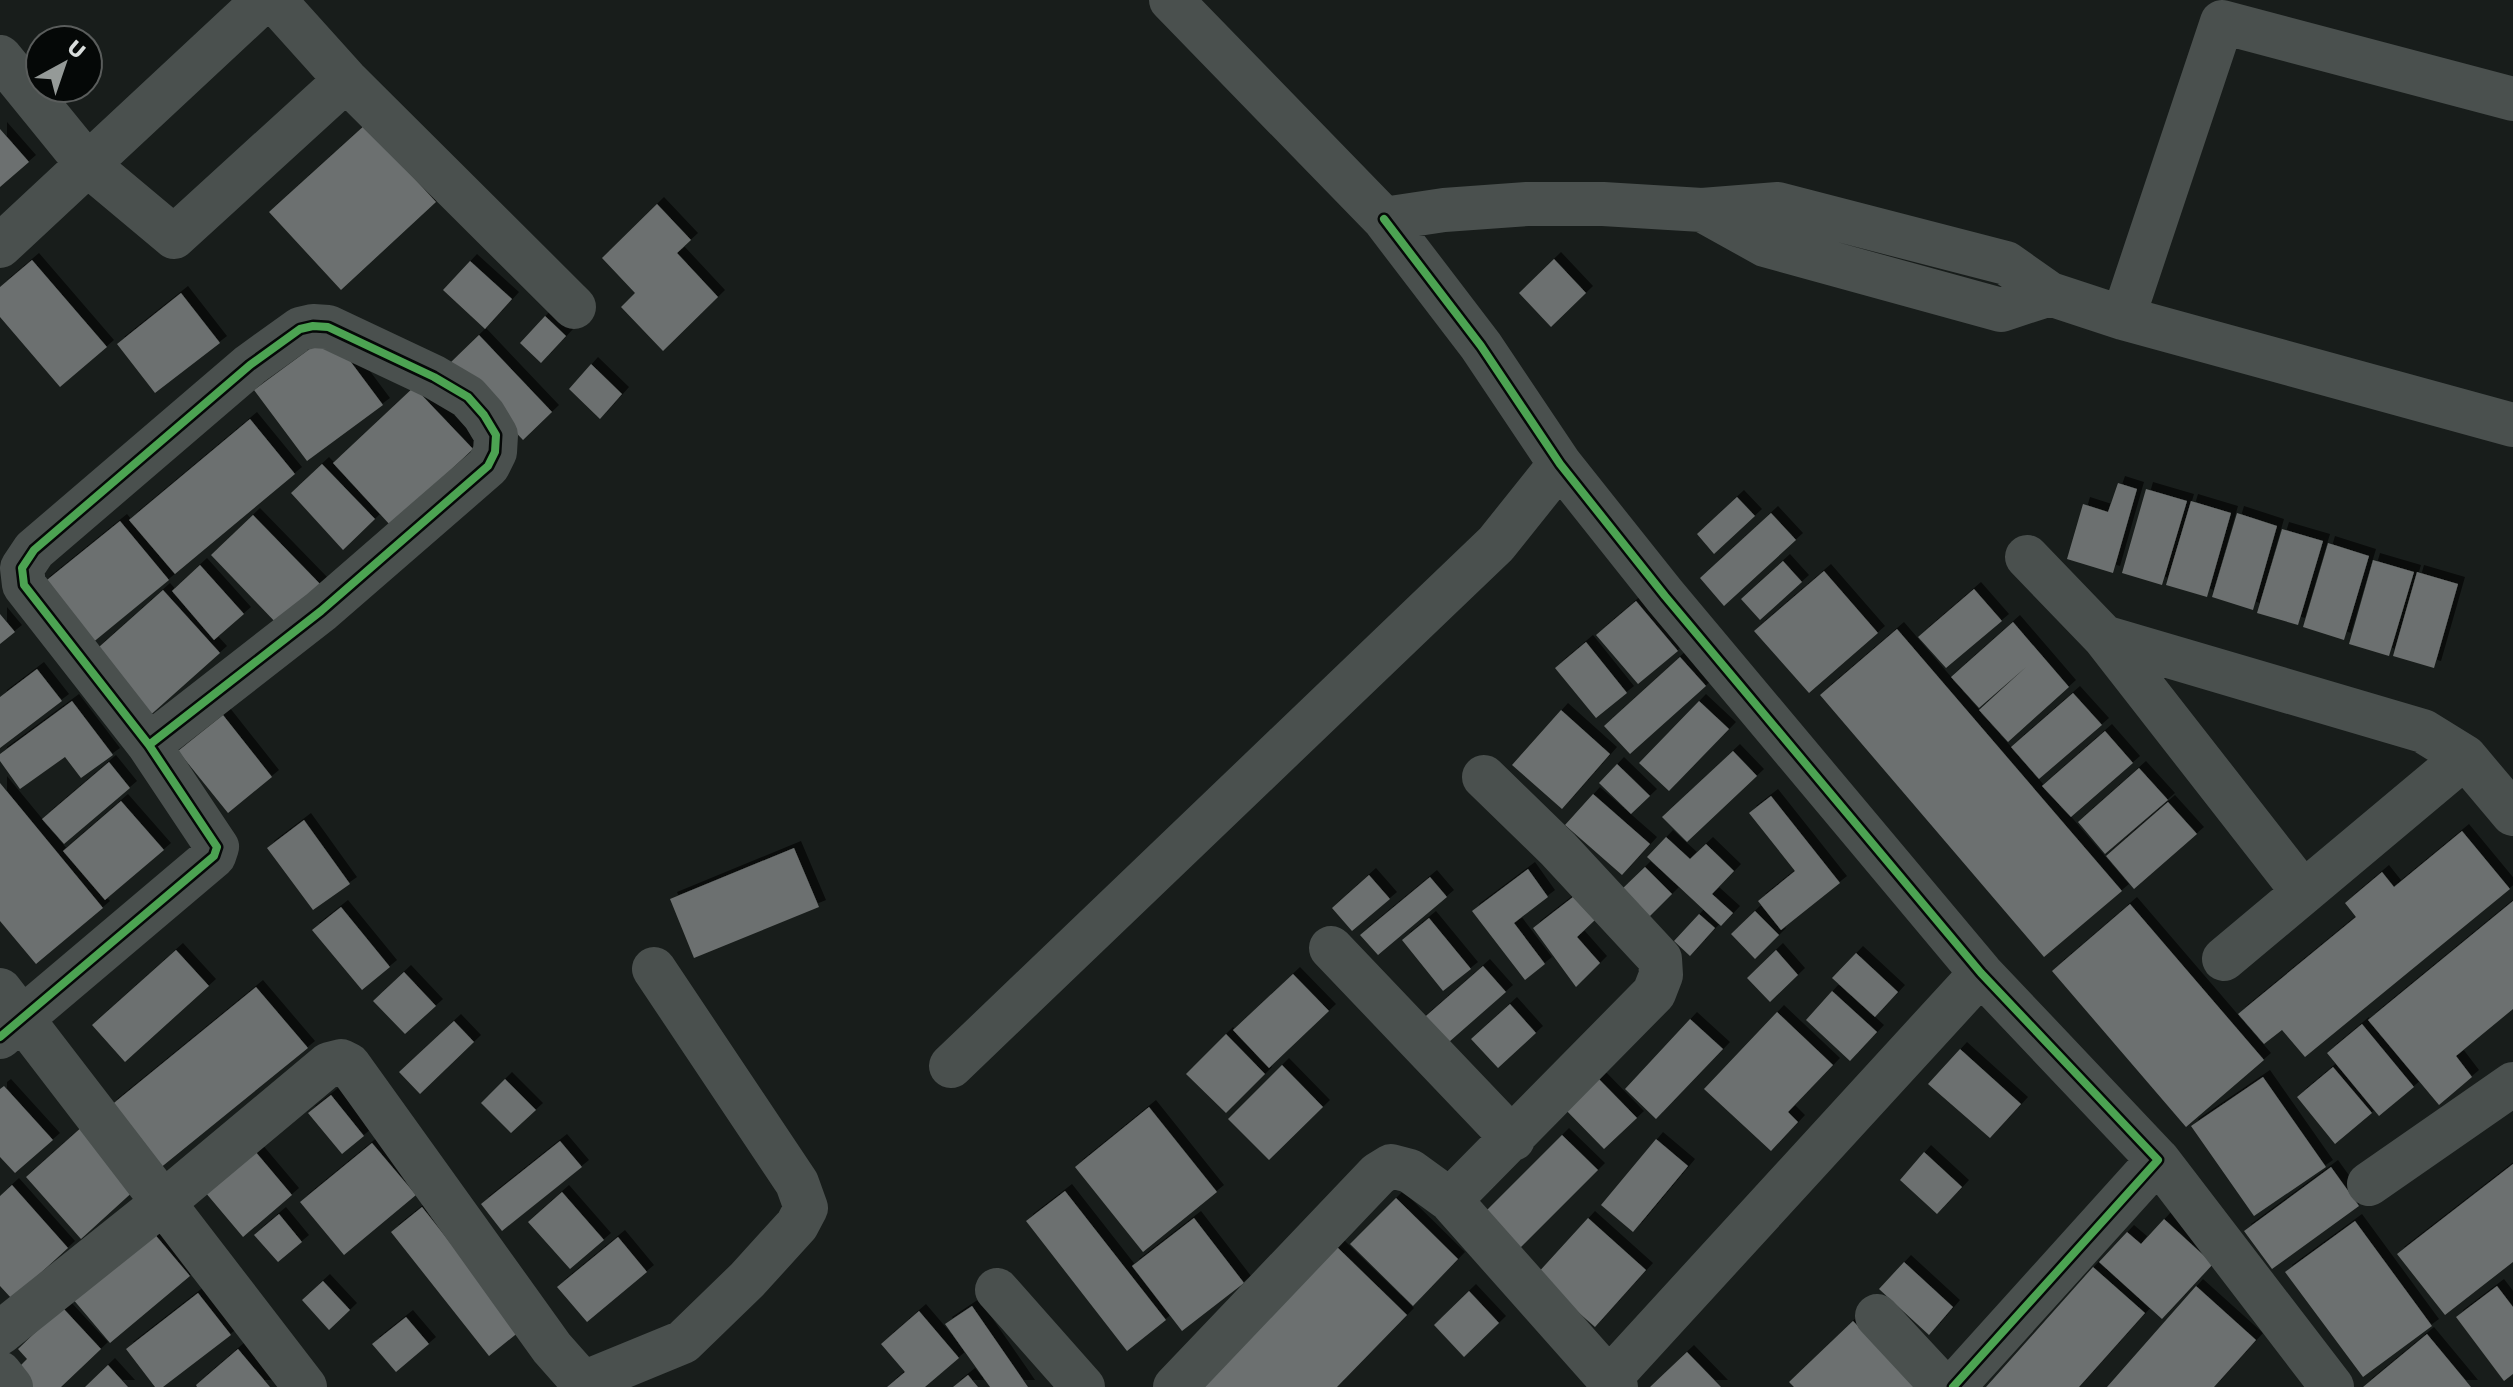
<svg xmlns="http://www.w3.org/2000/svg" width="2513" height="1387" font-family="'Work Sans',sans-serif">
<defs>
<filter id="shadow"><feDropShadow dx="7" dy="-7" stdDeviation="0" flood-color="#0009"/></filter>
</defs>
<rect width="100%" height="100%" fill="#181d1b"/>
<path fill="#6c706f" filter="url(#shadow)" d="M365 125 436 202 341 290 269 212Z
M0 129 29 162 0 187Z
M657 204 691 240 677 253 718 297 663 351 621 307 635 293 602 258Z
M1554 259 1586 293 1551 327 1519 293Z
M32 260 107 347 60 387 0 317V287Z
M470 261 512 299 485 329 443 290Z
M181 293 220 343 155 393 117 344Z
M545 316 566 336 541 363 520 343Z
M330 334 383 405 307 461 254 390Z
M479 335 552 412 523 440 450 363Z
M591 364 622 394 600 419 569 389Z
M414 387 473 449 391 526 333 463Z
M250 419 295 474 175 574 129 520Z
M322 464 375 519 343 550 291 493Z
M2118 483 2137 489 2113 573 2067 559 2083 504 2108 512Z
M2146 489 2187 501 2162 585 2122 573Z
M1737 497 1755 516 1714 554 1697 534Z
M2191 501 2231 513 2207 597 2166 585Z
M1771 513 1796 540 1724 606 1700 578Z
M2237 513 2277 526 2253 610 2212 597Z
M253 515 322 586 279 626 211 555Z
M120 521 169 580 91 644 42 584Z
M2282 529 2323 541 2298 625 2257 613Z
M2328 543 2369 556 2344 640 2303 627Z
M2373 560 2414 572 2389 656 2349 644Z
M1783 561 1802 582 1760 620 1741 599Z
M200 565 244 614 214 640 172 591Z
M1824 571 1878 633 1809 693 1754 631Z
M2417 572 2458 584 2434 668 2393 656Z
M1974 589 2002 621 1946 668 1918 637Z
M163 590 220 653 146 719 89 656Z
M1636 601 1678 651 1638 684 1596 635Z
M0 614 15 632 0 644Z
M2013 622 2069 687 2008 742 1979 710 2026 667 1979 708 1951 677Z
M1897 629 2122 891 2044 957 1820 695Z
M1586 642 1627 693 1596 718 1555 668Z
M1680 657 1706 686 1630 754 1604 726Z
M37 669 62 701 0 748V697Z
M2073 693 2102 725 2039 779 2011 747Z
M72 701 113 755 81 778 65 757 20 789 0 761V754Z
M1699 701 1729 729 1669 791 1639 763Z
M1561 710 1610 754 1562 809 1512 765Z
M223 715 272 777 228 813 178 751Z
M2105 731 2133 763 2071 817 2042 786Z
M1733 751 1757 776 1687 842 1662 817Z
M109 762 130 788 64 844 42 819Z
M1617 764 1650 796 1631 814 1599 783Z
M2139 768 2168 800 2105 854 2078 822Z
M0 783 103 908 36 964 0 921Z
M1593 794 1650 844 1622 875 1565 825Z
M1771 796 1840 883 1781 930 1758 901 1795 871 1749 813Z
M121 801 164 850 105 900 63 851Z
M2168 802 2197 834 2134 889 2106 856Z
M304 820 350 884 313 910 267 848Z
M2462 831 2510 889 2305 1057 2282 1030 2264 1044 2238 1014 2356 917 2345 903 2382 872 2394 887Z
M1666 837 1690 859 1706 844 1734 871 1712 894 1733 913 1721 926 1647 857Z
M794 848 819 907 694 958 670 899Z
M1645 867 1672 894 1648 918 1621 890Z
M1528 869 1548 897 1514 923 1545 964 1525 980 1472 911Z
M1369 875 1390 899 1352 931 1332 908Z
M1430 877 1447 897 1378 955 1360 935Z
M1573 897 1595 920 1577 937 1600 963 1576 987 1533 928Z
M2513 901V1009L2456 1056 2472 1077 2439 1105 2368 1020Z
M2130 904 2264 1060 2186 1127 2052 971Z
M341 907 390 967 362 990 312 930Z
M1755 911 1779 935 1755 959 1731 934Z
M1699 914 1715 928 1690 956 1674 941Z
M1429 918 1471 969 1443 991 1402 940Z
M176 950 209 986 125 1062 92 1025Z
M1776 950 1798 975 1770 1002 1747 978Z
M1856 953 1898 992 1875 1017 1832 978Z
M1483 966 1506 992 1441 1049 1418 1023Z
M404 972 436 1006 405 1034 373 1001Z
M1293 974 1329 1011 1269 1068 1233 1030Z
M256 987 308 1048 159 1169 109 1107Z
M1832 991 1877 1032 1850 1061 1806 1020Z
M1510 1004 1536 1033 1498 1068 1471 1039Z
M1777 1012 1833 1065 1788 1112 1798 1122 1771 1151 1704 1089Z
M1690 1019 1723 1049 1656 1119 1625 1089Z
M454 1021 474 1042 420 1094 399 1072Z
M2362 1024 2414 1087 2379 1116 2327 1053Z
M1226 1034 1265 1074 1226 1113 1186 1074Z
M1960 1049 2021 1104 1990 1138 1928 1084Z
M1282 1065 1323 1107 1269 1160 1228 1119Z
M2333 1067 2372 1113 2335 1144 2297 1097Z
M1594 1074 1637 1118 1604 1149 1562 1106Z
M2263 1077 2326 1167 2254 1216 2191 1126Z
M505 1079 536 1110 511 1133 481 1103Z
M4 1086 53 1140 15 1173 0 1157V1089Z
M331 1095 364 1136 342 1154 308 1113Z
M1149 1107 1217 1192 1143 1252 1075 1167Z
M83 1126 137 1188 81 1239 26 1177Z
M1562 1135 1598 1170 1518 1250 1482 1215Z
M1656 1139 1688 1166 1633 1232 1601 1205Z
M560 1141 582 1167 502 1231 481 1204Z
M372 1143 416 1195 344 1255 300 1202Z
M254 1150 292 1195 243 1237 205 1192Z
M1924 1152 1962 1187 1937 1214 1900 1180Z
M2513 1164V1262L2445 1315 2397 1254Z
M2331 1167 2359 1206 2272 1269 2244 1231Z
M12 1185 68 1248 12 1299 0 1286V1196Z
M1065 1191 1166 1320 1127 1351 1026 1221Z
M562 1192 604 1240 570 1269 528 1222Z
M1396 1198 1458 1259 1413 1306 1350 1244Z
M422 1207 520 1331 489 1356 391 1232Z
M279 1214 302 1242 278 1262 254 1235Z
M1194 1218 1244 1283 1182 1331 1132 1266Z
M1588 1218 1646 1270 1595 1327 1536 1275Z
M2164 1219 2213 1264 2162 1319 2099 1262 2127 1232 2141 1244Z
M2355 1221 2432 1326 2363 1377 2285 1272Z
M152 1231 190 1276 110 1343 72 1298Z
M618 1237 647 1272 587 1322 557 1287Z
M1337 1247 1407 1315 1337 1387H1203Z
M1904 1262 1953 1307 1929 1335 1879 1289Z
M2093 1267 2145 1313 2079 1387H1986Z
M323 1281 350 1310 329 1330 302 1300Z
M2196 1286 2256 1340 2214 1387H2107Z
M2497 1286 2513 1307V1374L2504 1381 2456 1317Z
M1469 1291 1499 1323 1464 1357 1434 1325Z
M198 1293 231 1335 163 1387H155L126 1349Z
M972 1306 1028 1387H990L945 1324Z
M62 1307 101 1349 61 1387H32L16 1370 27 1359 18 1349Z
M919 1311 959 1358 925 1387H887L905 1372 881 1344Z
M406 1317 429 1344 396 1372 372 1344Z
M1853 1321 1917 1387H1794L1789 1382Z
M2427 1334 2471 1387H2363Z
M238 1349 270 1387H197L196 1385Z
M1687 1352 1721 1387H1650Z
M108 1365 128 1387H85Z
M968 1375 978 1387H953Z"/>
<g fill="none" stroke-linecap="round" stroke-linejoin="round">
<path stroke="#4a504e" stroke-width="44" d="M274 0 346 80 574 307
M1171 0 1384 219 1444 210 1527 204H1603L1702 210 1778 204 2006 263 2050 294 2123 318 2513 425
M0 57 88 165 174 237 346 80
M1702 210 1765 245 2001 310 2050 294
M1384 219 1481 346 1560 464 1665 596 1981 973 2158 1160 1953 1387
M0 246 264 0
M2123 318 2222 22 2513 99
M2027 557 2104 637 2303 892
M2104 637 2423 731 2465 757 2513 814
M1331 948 1513 1139
M2224 959 2465 757
M0 990 305 1387
M0 1037 214 856 217 847 149 745 24 585 22 568 34 550 250 365 300 329 313 326 328 327 434 377 468 397 484 415 496 435 495 452 488 466 321 611 149 745
M951 1066 1496 544 1560 464
M2158 1160 2332 1387
M2369 1184 2513 1084
M1450 1200 1654 993 1661 975 1660 959 1558 849 1484 777
M997 1290 1083 1387
M1877 1316 1943 1387
M0 1333 164 1202 329 1064 341 1061 349 1065 552 1348 583 1383 683 1342 747 1280 797 1225 806 1208 797 1183 654 969
M0 1373 11 1387
M1609 1379 1981 973
M1175 1387 1378 1174 1391 1166 1410 1171 1450 1200 1616 1387"/>
<defs>
<path id="cycleway" d="M1384 219 1481 346 1560 464 1665 596 1981 973 2158 1160 1953 1387
M0 1037 214 856 217 847 149 745 24 585 22 568 34 550 250 365 300 329 313 326 328 327 434 377 468 397 484 415 496 435 495 452 488 466 321 611 149 745"/>
</defs>
<use href="#cycleway" stroke="#050807" stroke-width="13"/>
<use href="#cycleway" stroke="#4ca352" stroke-width="8"/>
</g>
<g transform="translate(64 64) rotate(40)"><circle r="38" fill="#050807" stroke="#5a5d5c" stroke-width="2"/>
<path d="M0-6L14 30L0 20L-14 30Z" fill="#959a98"/>
<text y="-12" font-size="22" font-weight="bold" text-anchor="middle" fill="#d9dddc">U</text>
</g>
</svg>
